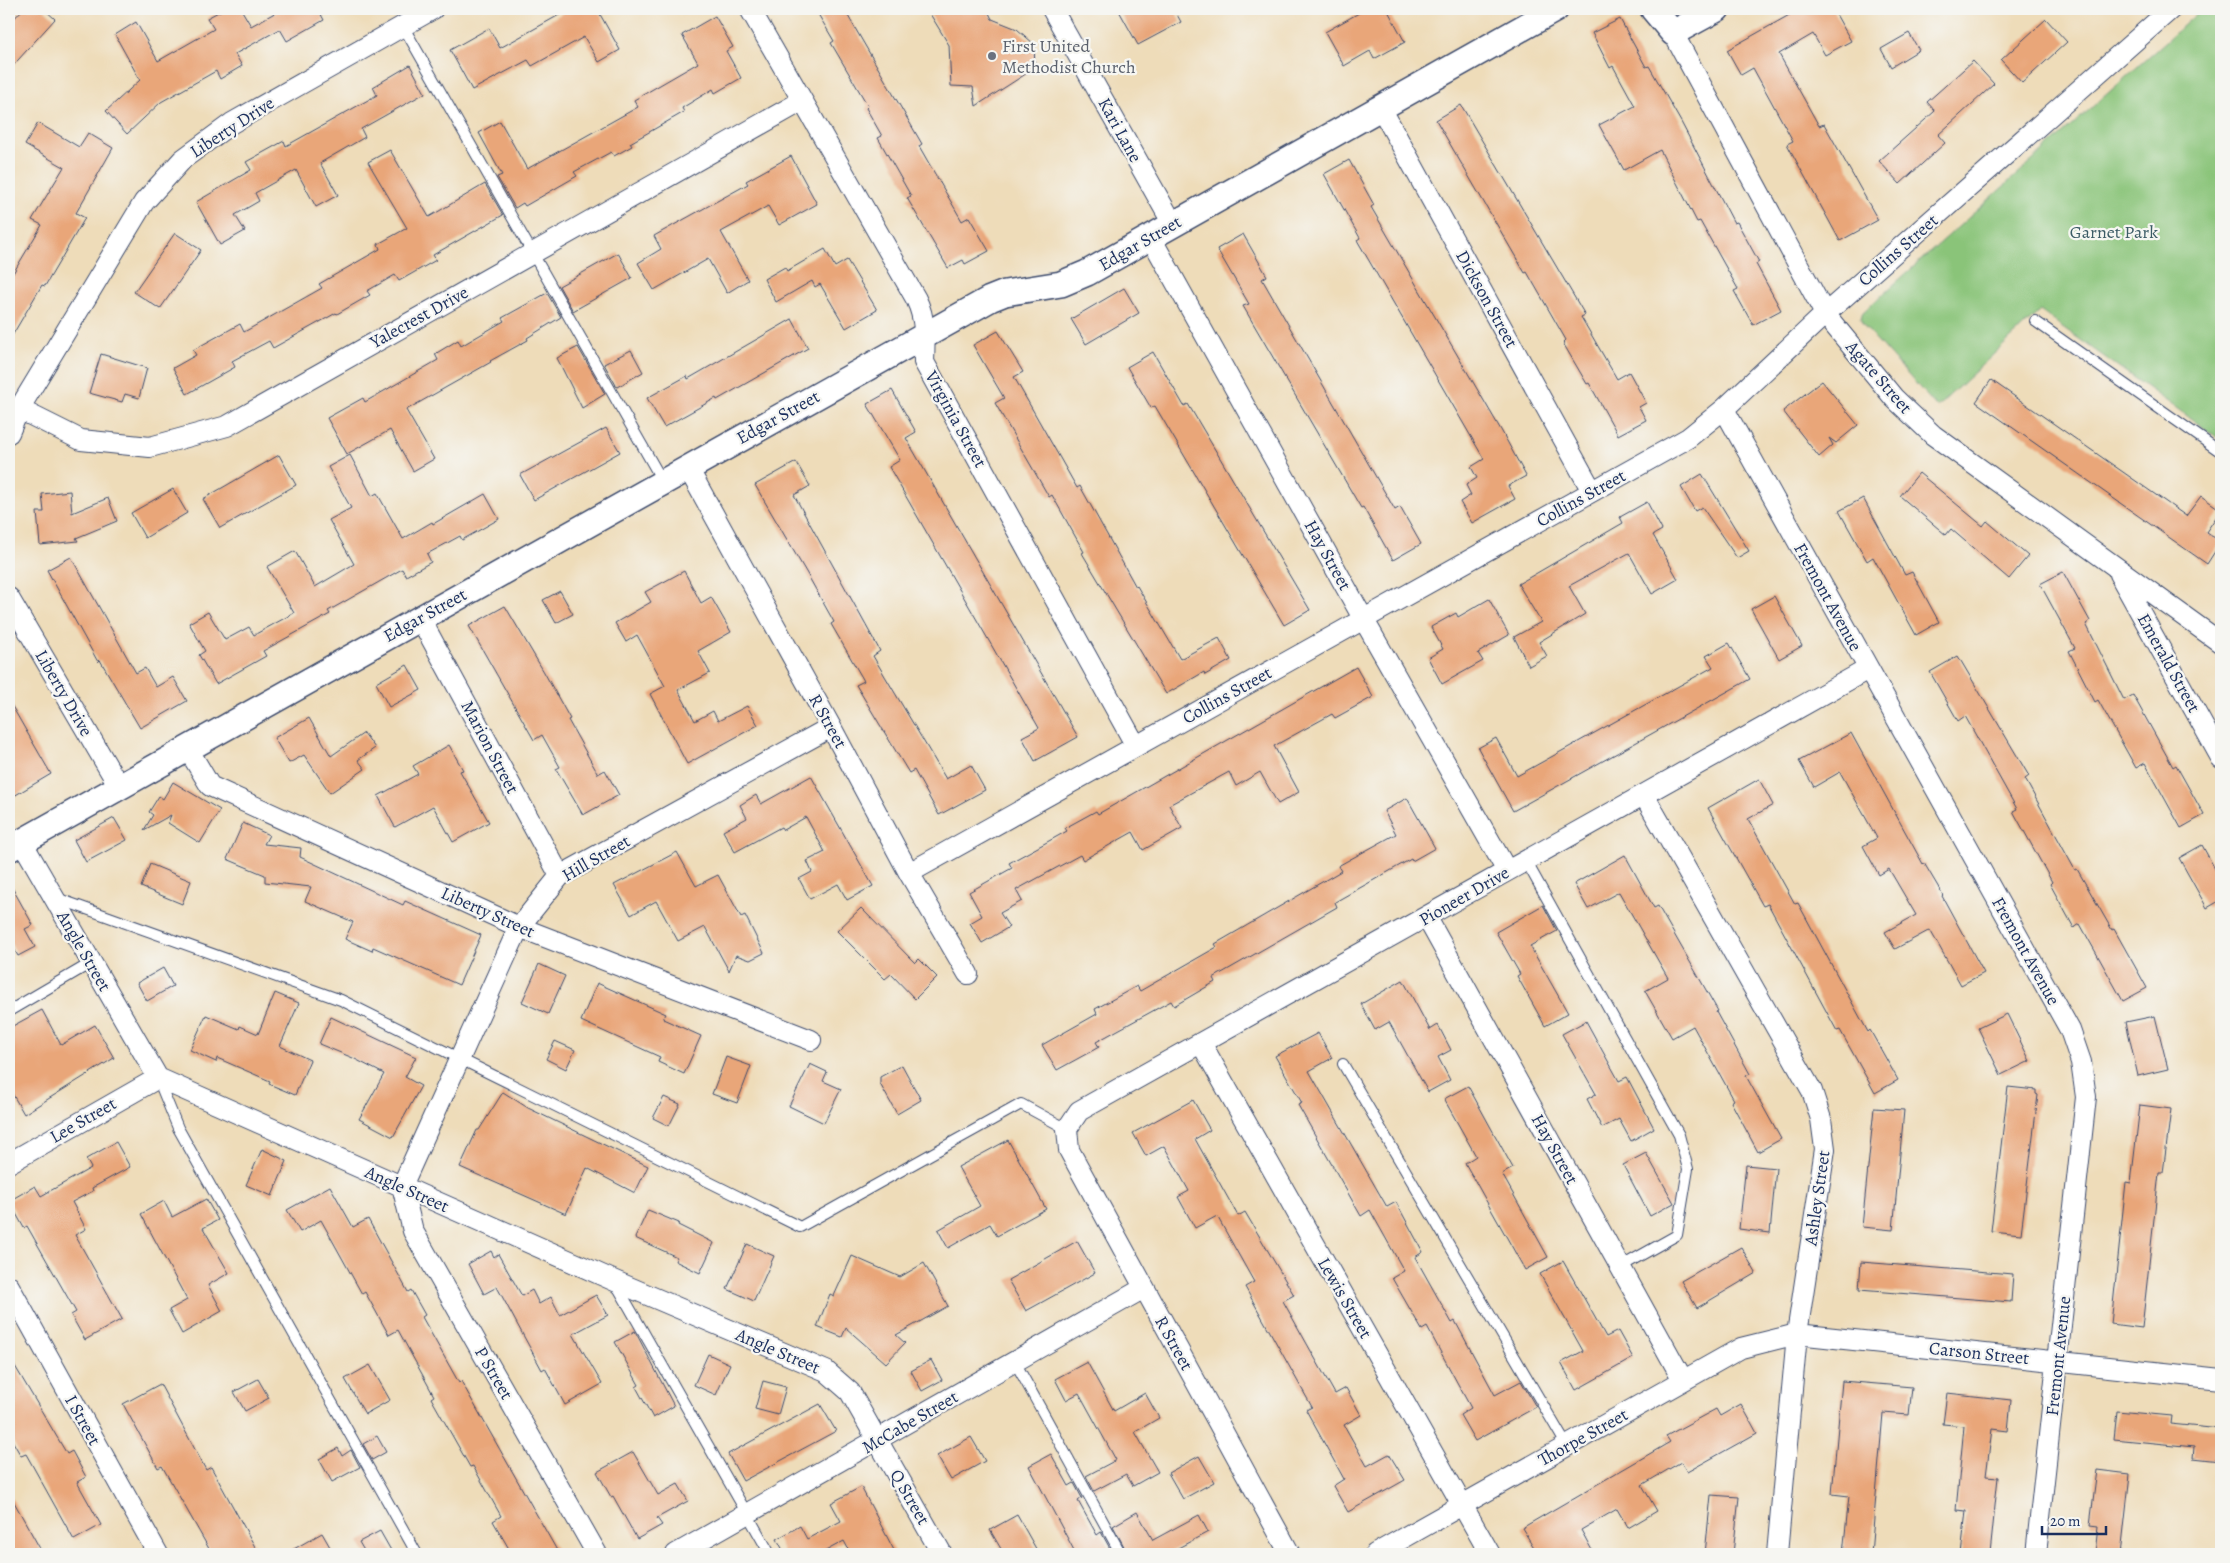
<svg xmlns="http://www.w3.org/2000/svg" width="2230" height="1563" font-family="Alegreya,serif">
<rect width="100%" height="100%" fill="#f6f6f2"/>
<filter id="ink" filterUnits="userSpaceOnUse"><feTurbulence type="fractalNoise" baseFrequency=".02" numOctaves="2"/><feDisplacementMap in="SourceGraphic" scale="10" xChannelSelector="R" yChannelSelector="G"/><feConvolveMatrix kernelMatrix="1 2 1 2 8 2 1 2 1" color-interpolation-filters="sRGB"/></filter>
<filter id="wash" filterUnits="userSpaceOnUse"><feTurbulence type="fractalNoise" baseFrequency=".0096" numOctaves="4" result="noise"/><feDisplacementMap in="SourceGraphic" scale="20" xChannelSelector="R" yChannelSelector="G"/><feGaussianBlur stdDeviation="1.12" result="paint"/><feColorMatrix in="noise" values="0 0 0 0 0 0 0 0 0 0 0 0 0 0 0 0 0 1.4 0 .05"/><feComposite in="paint" operator="in"/></filter>
<g filter="url(#wash)">
<rect width="100%" height="100%" fill="#eedcb9"/>
<path fill="#8ac479" stroke="#527a6c" d="M2202 9H2221V440L2040 311 1937 407 1864 326 1860 319 1863 312Z"/>
<g id="blocks">
<path fill="#e9a679" d="M23 9H44L55 19 9 70V24Z
M224 9H241L251 26 282 9H318L324 20 287 41 280 29 235 54 242 66 220 79 216 71 161 102 127 134 106 111 140 80 115 35 136 22 158 61 214 29 207 18Z
M570 9H597L620 50 599 62 584 37 532 66 528 60 472 90 450 50 489 28 500 48Z
M815 9H844L922 144 919 146 962 221 969 217 989 251 965 264 963 260 948 268 907 198 911 196 878 138 882 136 866 108 868 106 831 43 834 41Z
M927 9H987L992 19 1017 29 1034 44 1035 68 976 106 973 87 951 86 949 45Z
M1118 9H1174L1181 22 1138 45Z
M1366 9H1387L1405 42 1374 59 1370 51 1344 66 1325 32Z
M1800 9H1833L1851 41 1825 55 1813 34 1779 54 1819 126 1824 124 1878 220 1840 241 1787 144 1793 141 1753 68 1741 75 1727 50Z
M715 16 733 47 726 51 741 78 715 93 713 89 682 108 684 112 630 143 632 146 614 156 611 152 574 172 577 176 525 206 523 203 515 208 497 177 502 175 479 133 500 121 527 169 638 107 634 100 698 63 682 35Z
M1620 19 1646 67 1649 66 1681 122 1734 223 1737 222 1759 262 1756 264 1781 310 1753 325 1734 291 1738 289 1700 221 1697 222 1660 150 1624 170 1599 125 1635 106 1613 66 1610 68 1592 33Z
M2046 19 2067 42 2022 83 2001 60Z
M1909 33 1919 50 1891 67 1881 49Z
M1973 61 1994 84 1938 135 1945 143 1900 184 1879 161 1935 111 1927 102Z
M410 65 425 93 361 129 365 137 320 163 338 195 316 207 296 170 255 193 259 201 235 215 245 231 220 245 196 202 251 170 246 162 284 141 286 146 377 95 373 87Z
M1461 105 1585 315 1581 317 1617 379 1629 372 1646 403 1639 407 1646 420 1618 435 1589 383 1587 384 1563 343 1566 340 1527 272 1525 273 1436 120Z
M38 123 79 147 88 133 113 148 76 213 85 218 45 286 42 285 9 341V280L42 225 32 220 64 167 25 145Z
M390 150 429 217 485 184 503 215 433 255 436 260 399 281 395 275 367 291 370 295 337 314 336 313 273 348 269 341 232 361 235 367 187 394 173 368 196 355 193 350 240 324 244 332 322 288 319 284 380 249 378 244 407 228 368 162Z
M791 156 817 204 779 225 768 206 721 232 748 280 727 293 708 259 654 290 638 263 661 249 654 236 748 184 746 181Z
M1349 160 1374 205 1371 207 1501 430 1526 476 1508 486 1515 499 1472 523 1460 502 1471 495 1466 485 1477 478 1471 467 1484 459 1357 240 1360 238 1324 174Z
M175 233 201 250 160 309 134 292Z
M1243 234 1267 276 1262 279 1395 510 1400 507 1421 544 1393 560 1363 507 1361 508 1243 306 1249 304 1217 249Z
M825 249 835 267 847 260 877 310 846 328 820 284 815 287 812 281 776 302 764 279 785 267 787 271Z
M618 253 632 278 573 311 559 286Z
M1124 288 1139 313 1086 344 1071 319Z
M547 293 561 317 527 338 528 340 490 361 491 362 406 410 434 459 413 471 390 430 347 454 327 418 363 398 365 402 438 360 435 354 458 340 461 346 504 321 502 318Z
M792 319 808 348 717 400 716 398 664 427 647 398 687 376 688 379Z
M998 331 1023 372 1014 377 1077 488 1080 486 1136 587 1137 586 1180 659 1219 638 1231 660 1205 675 1204 672 1166 694 1082 553 1084 552 1052 495 1049 497 995 403 1004 398 973 345Z
M578 347 605 394 582 408 557 358Z
M631 350 643 372 617 387 604 364Z
M1153 352 1184 406 1188 404 1310 610 1284 625 1155 406 1151 408 1127 367Z
M101 354 147 368 139 398 125 394 122 402 89 393Z
M1991 380 2186 516 2201 496 2221 510 2206 532 2221 542 2207 564 1976 402Z
M1822 381 1858 425 1836 443 1829 438 1833 445 1819 457 1783 411Z
M892 390 916 432 906 438 1078 737 1035 761 1022 737 1039 728 889 467 900 460 867 404Z
M606 428 620 452 534 500 520 475Z
M279 455 296 485 220 528 203 499Z
M350 455 372 496 377 493 403 539 432 522 433 524 485 494 499 519 462 540 460 536 427 554 431 562 406 576 402 569 328 611 330 614 263 651 266 656 216 684 199 655 205 651 189 623 208 612 225 640 249 627 254 635 294 613 267 567 295 551 315 587 354 564 329 520 351 508 328 467Z
M796 462 810 486 794 495 880 651 873 656 946 779 971 765 985 790 939 815 914 770 909 773 856 685 864 681 831 624 834 622 806 572 755 485Z
M1919 473 1983 526 1987 521 2028 556 2009 579 1951 529 1946 535 1900 496Z
M1702 474 1749 551 1737 558 1702 507 1695 511 1681 487Z
M173 489 187 513 145 538 131 513Z
M70 491 72 513 108 498 117 521 76 538 78 541 40 545 37 512H44L42 494Z
M1863 498 1905 575 1912 572 1939 622 1916 635 1873 557 1867 561 1839 511Z
M1647 502 1662 530 1653 535 1678 579 1652 594 1629 553 1569 586 1585 614 1539 642 1547 656 1529 666 1514 637 1541 622 1518 584 1623 523 1620 517Z
M71 557 136 673 145 668 156 687 173 677 187 701 140 728 100 660 98 662 47 570Z
M684 571 701 603 711 597 731 632 698 651 710 673 678 690 695 721 713 711 718 721 747 706 758 725 687 764 650 694 665 686 637 635 626 642 615 623 651 602 645 592Z
M2063 572 2090 621 2086 624 2124 700 2133 695 2173 767 2176 765 2204 815 2181 828 2145 763 2136 768 2098 700 2095 702 2069 651 2075 648 2040 584Z
M560 591 573 614 556 623 543 600Z
M1774 596 1802 646 1779 659 1751 609Z
M1489 599 1509 635 1478 653 1483 661 1442 684 1428 658 1443 649 1431 627 1456 613 1458 617Z
M505 606 544 672 570 719 568 720 598 774 605 770 619 795 583 815 556 769 560 767 542 735 534 740 469 626Z
M1729 643 1750 679 1513 811 1478 748 1496 738 1517 776 1713 667 1706 656Z
M1958 656 2029 776 2025 779 2075 870 2077 869 2112 930 2114 929 2147 988 2123 1001 2080 924 2074 928 2050 884 2052 882 2013 811 2017 809 1965 716 1958 721 1930 672Z
M407 665 421 690 389 707 376 683Z
M1356 667 1373 697 1335 718 1332 714 1274 746 1299 792 1278 804 1260 772 1236 786 1229 772 1169 805 1182 828 1143 850 1133 832 1083 860 1080 855 1016 890 1022 901 1000 913 1009 927 982 943 970 923 982 916 969 892 1012 868 1009 863 1067 831 1065 828 1096 811 1098 814Z
M9 701 51 774 14 796 9 786Z
M309 718 331 756 364 733 375 748 358 760 365 769 330 793 304 755 289 763 274 738Z
M1851 733 1923 864 1924 863 1943 895 1942 896 1984 973 1961 985 1930 930 1895 949 1885 932 1916 915 1889 869 1879 875 1863 846 1877 838 1840 772 1814 787 1799 761Z
M449 745 463 770 460 771 489 822 453 842 433 806 395 827 378 796 418 774 413 766Z
M811 776 873 886 847 900 838 884 810 899 799 879 812 872 807 861 825 852 806 817 783 830 781 827 735 852 723 831 747 818 740 805 756 795 761 804Z
M1759 779 1773 805 1748 819 1795 904 1798 903 1868 1032 1870 1030 1898 1080 1875 1093 1840 1030 1837 1031 1768 904 1763 906 1708 808Z
M173 782 220 810 200 843 168 823 171 815 144 830 153 815 149 812 159 796 163 799Z
M1407 798 1435 848 1412 861 1411 859 1335 902 1337 907 1213 978 1215 982 1174 1006 1171 1001 1096 1042 1099 1047 1057 1070 1042 1045 1097 1014 1095 1009 1137 986 1140 991 1217 947 1215 944 1341 871 1338 866 1396 834 1384 811Z
M114 818 127 840 86 862 74 840Z
M243 823 269 835 264 844 301 848 300 857 403 905 405 901 481 935 459 985 373 947 372 951 345 939 353 922 305 901 311 887 265 882V875L227 859Z
M2202 845 2221 880V900L2207 908 2179 858Z
M677 852 696 886 718 875 741 917 745 915 764 953 750 960 736 955 729 971 705 927 678 941 656 901 631 915 614 885Z
M1625 855 1654 908 1658 906 1718 1011 1716 1012 1750 1074 1746 1076 1781 1139 1758 1152 1731 1102 1734 1100 1693 1026 1672 1038 1645 991 1668 978 1619 892 1588 909 1574 884Z
M150 864 191 881 182 904 141 887Z
M9 882 33 925 25 929 35 947 18 956 9 940Z
M1543 905 1557 931 1530 946 1568 1013 1545 1026 1517 976 1520 974 1496 932Z
M861 908 915 963 919 959 937 977 915 999 891 974 885 979 837 931Z
M539 964 565 976 548 1014 522 1002Z
M163 968 173 986 147 1001 137 983Z
M1403 980 1430 1030 1438 1025 1451 1050 1438 1057 1450 1080 1428 1092 1389 1022 1375 1030 1361 1004Z
M597 983 666 1014 663 1019 701 1036 684 1074 658 1062 660 1057 581 1021Z
M275 993 299 1003 280 1046 310 1060 295 1095 269 1084 270 1081 217 1058 216 1062 190 1050 206 1015 239 1029 240 1026 258 1034Z
M42 1010 61 1045 95 1025 114 1058 24 1114 9 1088V1028Z
M2007 1014 2030 1061 2001 1075 1978 1028Z
M2155 1016 2168 1069 2138 1076 2126 1022Z
M331 1017 416 1057 405 1077 421 1086 393 1137 359 1119 384 1074 353 1058 319 1044Z
M1586 1021 1619 1081 1627 1077 1654 1128 1631 1141 1619 1119 1602 1128 1587 1099 1596 1094 1562 1034Z
M1318 1033 1332 1058 1309 1071 1387 1207 1396 1202 1423 1252 1415 1257 1452 1323 1455 1321 1495 1395 1521 1381 1536 1407 1475 1441 1460 1415 1471 1408 1427 1327 1422 1330 1392 1278 1404 1271 1370 1210 1361 1216 1298 1105 1302 1103 1275 1056Z
M555 1041 575 1050 566 1069 546 1059Z
M726 1057 751 1066 737 1103 712 1094Z
M810 1064 827 1072 823 1081 841 1089 824 1123 789 1106Z
M902 1065 921 1100 897 1114 880 1084V1077Z
M1468 1086 1513 1168 1502 1174 1548 1257 1525 1270 1465 1163 1476 1156 1444 1099Z
M2008 1087 2036 1090V1094L2038 1095 2021 1234 1991 1231Z
M503 1092 528 1108 648 1166 635 1193 587 1168 566 1214 460 1167 477 1130H479Z
M664 1097 680 1104 669 1126 653 1118Z
M1193 1100 1210 1130 1195 1139 1238 1216 1245 1212 1294 1295 1283 1301 1335 1394 1346 1388 1361 1415 1344 1425 1367 1466 1389 1454 1405 1480 1348 1512 1333 1486 1344 1479 1306 1410 1312 1407 1245 1287 1254 1282 1217 1216 1195 1228 1178 1197 1189 1191 1164 1146 1146 1156 1133 1133Z
M2140 1105 2171 1109 2163 1173H2159L2142 1328 2111 1324 2126 1182 2131 1183Z
M1874 1108 1904 1110 1893 1230 1862 1227Z
M1008 1140 1046 1209 997 1236 990 1224 948 1248 938 1230 980 1206 958 1167Z
M116 1142 130 1167 92 1188 93 1191 72 1202 86 1229 75 1235 122 1319 85 1340 71 1315 76 1312 27 1226 24 1228 9 1201 35 1186 41 1196 91 1168 86 1159Z
M262 1149 287 1161 272 1196 246 1185Z
M1646 1153 1674 1203 1650 1216 1623 1165Z
M1746 1165 1776 1168 1770 1233 1739 1229Z
M330 1186 353 1227 368 1219 408 1292 411 1290 425 1315 422 1317 459 1383 461 1381 559 1554H512L493 1521 501 1516 473 1466 470 1467 431 1398 434 1396 398 1330 389 1335 365 1292 362 1294 321 1220 300 1232 287 1210Z
M206 1199 218 1220 203 1228 229 1273 208 1285 222 1311 182 1334 169 1310 187 1300 141 1214 164 1201 172 1217Z
M648 1210 679 1223 678 1225 714 1243 700 1273 675 1261 677 1257 635 1238Z
M1077 1241 1095 1273 1026 1311 1008 1280Z
M747 1244 774 1256 754 1301 727 1289Z
M1741 1247 1756 1273 1697 1308 1681 1281Z
M491 1251 494 1257 498 1254 522 1296 532 1290 539 1304 551 1297 560 1315 596 1295 608 1315 573 1334 602 1384 565 1405 545 1368 542 1370 497 1287 484 1294 468 1264Z
M852 1256 900 1277 924 1263 948 1306 896 1335 905 1343 886 1363 846 1328 842 1337 817 1327 830 1294 834 1296Z
M1563 1261 1606 1337 1618 1331 1633 1358 1576 1390 1561 1363 1583 1351 1540 1274Z
M1861 1262 2013 1274 2011 1302 1859 1290Z
M635 1331 674 1406 653 1418 636 1387 639 1385 615 1342Z
M708 1354 730 1364 716 1395 694 1385Z
M9 1356 67 1454 72 1451 86 1477 77 1482 101 1525 74 1540 26 1454 21 1456 9 1435Z
M931 1360 942 1380 922 1391 911 1371Z
M1087 1362 1114 1411 1145 1393 1159 1418 1135 1432 1158 1472 1133 1486 1126 1474 1094 1491 1086 1476 1116 1460 1079 1393 1066 1400 1055 1379Z
M370 1365 390 1400 365 1414 345 1379Z
M258 1379 269 1398 245 1411 234 1392Z
M763 1381 786 1387 778 1415 755 1409Z
M1842 1381 1912 1387 1909 1415 1883 1413 1871 1554H1843L1849 1496 1832 1494Z
M160 1384 206 1470 211 1467 259 1554H212L162 1466 158 1468 123 1404Z
M1947 1393 2011 1400 2008 1431 1992 1429 1986 1476 1998 1477 1990 1554H1961L1966 1511 1956 1510 1964 1426 1943 1424Z
M820 1404 836 1431 743 1481 728 1454Z
M1741 1404 1757 1433 1687 1472 1681 1462 1642 1485 1657 1511 1628 1528 1617 1509 1581 1530 1594 1554H1538L1522 1528 1670 1442 1666 1436 1716 1409 1720 1416Z
M2117 1411 2171 1416 2170 1424 2221 1429V1461L2193 1458 2194 1447 2114 1439Z
M377 1436 386 1452 372 1460 363 1444Z
M971 1437 985 1461 951 1480 937 1456Z
M338 1448 342 1456 351 1450 360 1467 332 1482 319 1459Z
M633 1452 658 1495 678 1484 688 1501 657 1518 662 1525 637 1539 613 1496 611 1497 597 1472Z
M1051 1454 1069 1486 1074 1483 1082 1498 1078 1501 1097 1535 1101 1532 1113 1554H1076L1029 1466Z
M1199 1456 1214 1482 1183 1499 1168 1473Z
M2097 1470 2130 1474 2121 1554H2095L2098 1526 2090 1525Z
M861 1487 896 1554H851L844 1541 820 1554H780L784 1552 777 1539 800 1526 807 1539 841 1521 831 1503Z
M9 1493 43 1554H15L9 1543Z
M1711 1495 1739 1497 1733 1554H1705Z
M1137 1512 1153 1540 1199 1515 1208 1532 1167 1554H1128L1113 1526Z
M1017 1515 1039 1554H1004L990 1530Z
M380 1531 393 1554H366L359 1542Z
M322 1533 334 1554H285Z"/>
</g>
</g>
<g filter="url(#ink)">
<use href="#blocks" fill-opacity="0" stroke="#3b496c" stroke-width="1"/>
<g fill="none" stroke-linecap="round" stroke-linejoin="round">
<defs>
<path id="service" d="M403 26 663 482
M2035 321 2221 452
M1526 861 1679 1135 1688 1169 1677 1235 1620 1267
M56 898 341 1000 800 1227 1021 1104 1067 1129
M9 1011 91 963
M1343 1064 1567 1446
M158 1079 178 1128 417 1554
M616 1284 770 1554
M1015 1362 1121 1554"/>
<path id="minor" d="M750 9 916 299C926 319 925 341 924 362L1136 746
M1052 9 1173 224
M1673 33 1825 314 1894 398 1933 435 2221 643
M1381 108 1592 491
M1151 238 1364 620 1507 871
M19 409 81 440 150 447 227 426 802 101
M1724 409 2070 1030 2081 1062 2086 1097 2036 1554
M9 433 19 409 144 202 183 159 232 123 433 9
M688 468 831 727 909 873 968 974
M2119 574 2221 758
M9 598 120 788
M420 618 560 876
M188 749 210 786 519 927 811 1040
M1644 795 1812 1091 1821 1119 1825 1149 1797 1334 1777 1554
M22 842 158 1078 615 1281 826 1371 850 1392 942 1554
M909 873 1688 438 1724 409 1825 314 2171 9
M1427 918 1683 1380
M1201 1043 1490 1554
M9 1163 158 1078
M9 1286 158 1554
M597 1554 413 1231 402 1186 519 927 560 876 831 727
M676 1554 1144 1288
M1290 1554 1069 1150 1067 1129 1079 1111 1868 669
M1375 1554 1741 1348 1797 1334 2221 1379"/>
<path id="tertiary" d="M1653 9 1673 33 1717 9
M9 849 990 299 1005 293 1061 284 1087 273 1556 9"/>
</defs>
<use href="#service" stroke="#3b496c" stroke-width="12"/>
<use href="#minor" stroke="#3b496c" stroke-width="22"/>
<use href="#tertiary" stroke="#3b496c" stroke-width="28"/>
<use href="#service" stroke="#fff" stroke-width="10"/>
<use href="#minor" stroke="#fff" stroke-width="20"/>
<use href="#tertiary" stroke="#fff" stroke-width="25"/>
</g>
</g>
<circle fill="#6b7280" stroke="#f6f6f2" stroke-width="2" cx="992" cy="56" r="5"/>
<g text-anchor="middle" stroke-width="4.5" stroke-linejoin="round" paint-order="stroke">
<g font-size="18" fill="#5b616d" stroke="#f6f6f2" text-anchor="start">
<text x="1002" y="52">First United<tspan x="1002" dy="21">Methodist Church</tspan></text>
</g>
<g font-size="18" fill="#1b2f5e" stroke="#f6f6f2">
<text transform="translate(232 127) rotate(-33)" y="6">Liberty Drive</text>
<text transform="translate(1120 130) rotate(61)" y="6">Kari Lane</text>
<text transform="translate(1140 243) rotate(-30)" y="6">Edgar Street</text>
<text transform="translate(1898 250) rotate(-41)" y="6">Collins Street</text>
<text transform="translate(1487 299) rotate(61)" y="6">Dickson Street</text>
<text transform="translate(419 317) rotate(-29)" y="6">Yalecrest Drive</text>
<text transform="translate(1879 377) rotate(49)" y="6">Agate Street</text>
<text transform="translate(778 417) rotate(-29)" y="6">Edgar Street</text>
<text transform="translate(956 419) rotate(61)" y="6">Virginia Street</text>
<text transform="translate(1581 498) rotate(-29)" y="6">Collins Street</text>
<text transform="translate(1328 555) rotate(61)" y="6">Hay Street</text>
<text transform="translate(1828 597) rotate(61)" y="6">Fremont Avenue</text>
<text transform="translate(425 615) rotate(-29)" y="6">Edgar Street</text>
<text transform="translate(2169 663) rotate(61)" y="6">Emerald Street</text>
<text transform="translate(64 693) rotate(60)" y="6">Liberty Drive</text>
<text transform="translate(1227 695) rotate(-29)" y="6">Collins Street</text>
<text transform="translate(828 721) rotate(61)" y="6">R Street</text>
<text transform="translate(490 747) rotate(62)" y="6">Marion Street</text>
<text transform="translate(596 858) rotate(-30)" y="6">Hill Street</text>
<text transform="translate(1464 896) rotate(-30)" y="6">Pioneer Drive</text>
<text transform="translate(488 912) rotate(24)" y="6">Liberty Street</text>
<text transform="translate(84 951) rotate(60)" y="6">Angle Street</text>
<text transform="translate(2026 951) rotate(61)" y="6">Fremont Avenue</text>
<text transform="translate(83 1120) rotate(-30)" y="6">Lee Street</text>
<text transform="translate(1555 1149) rotate(61)" y="6">Hay Street</text>
<text transform="translate(407 1189) rotate(24)" y="6">Angle Street</text>
<text transform="translate(1817 1198) rotate(-82)" y="6">Ashley Street</text>
<text transform="translate(1345 1298) rotate(60)" y="6">Lewis Street</text>
<text transform="translate(1174 1343) rotate(61)" y="6">R Street</text>
<text transform="translate(778 1351) rotate(23)" y="6">Angle Street</text>
<text transform="translate(1979 1353) rotate(6)" y="6">Carson Street</text>
<text transform="translate(2058 1356) rotate(-84)" y="6">Fremont Avenue</text>
<text transform="translate(494 1373) rotate(60)" y="6">P Street</text>
<text transform="translate(83 1420) rotate(61)" y="6">I Street</text>
<text transform="translate(910 1422) rotate(-30)" y="6">McCabe Street</text>
<text transform="translate(1583 1437) rotate(-29)" y="6">Thorpe Street</text>
<text transform="translate(910 1497) rotate(60)" y="6">Q Street</text>
</g>
<g font-size="18" fill="#3c5c66" stroke="#f6f6f2">
<text x="2114" y="238">Garnet Park</text>
</g>
</g>
<rect width="2230" height="1563" fill="none" stroke="#f6f6f2" stroke-width="30"/>
<path d="M2042 1526v8h64v-8" fill="none" stroke="#1b2f5e" stroke-width="2.5"/>
<text x="2050" y="1526" font-size="15" fill="#1b2f5e" stroke="#f6f6f2" stroke-width="4" paint-order="stroke">20 m</text>
</svg>
